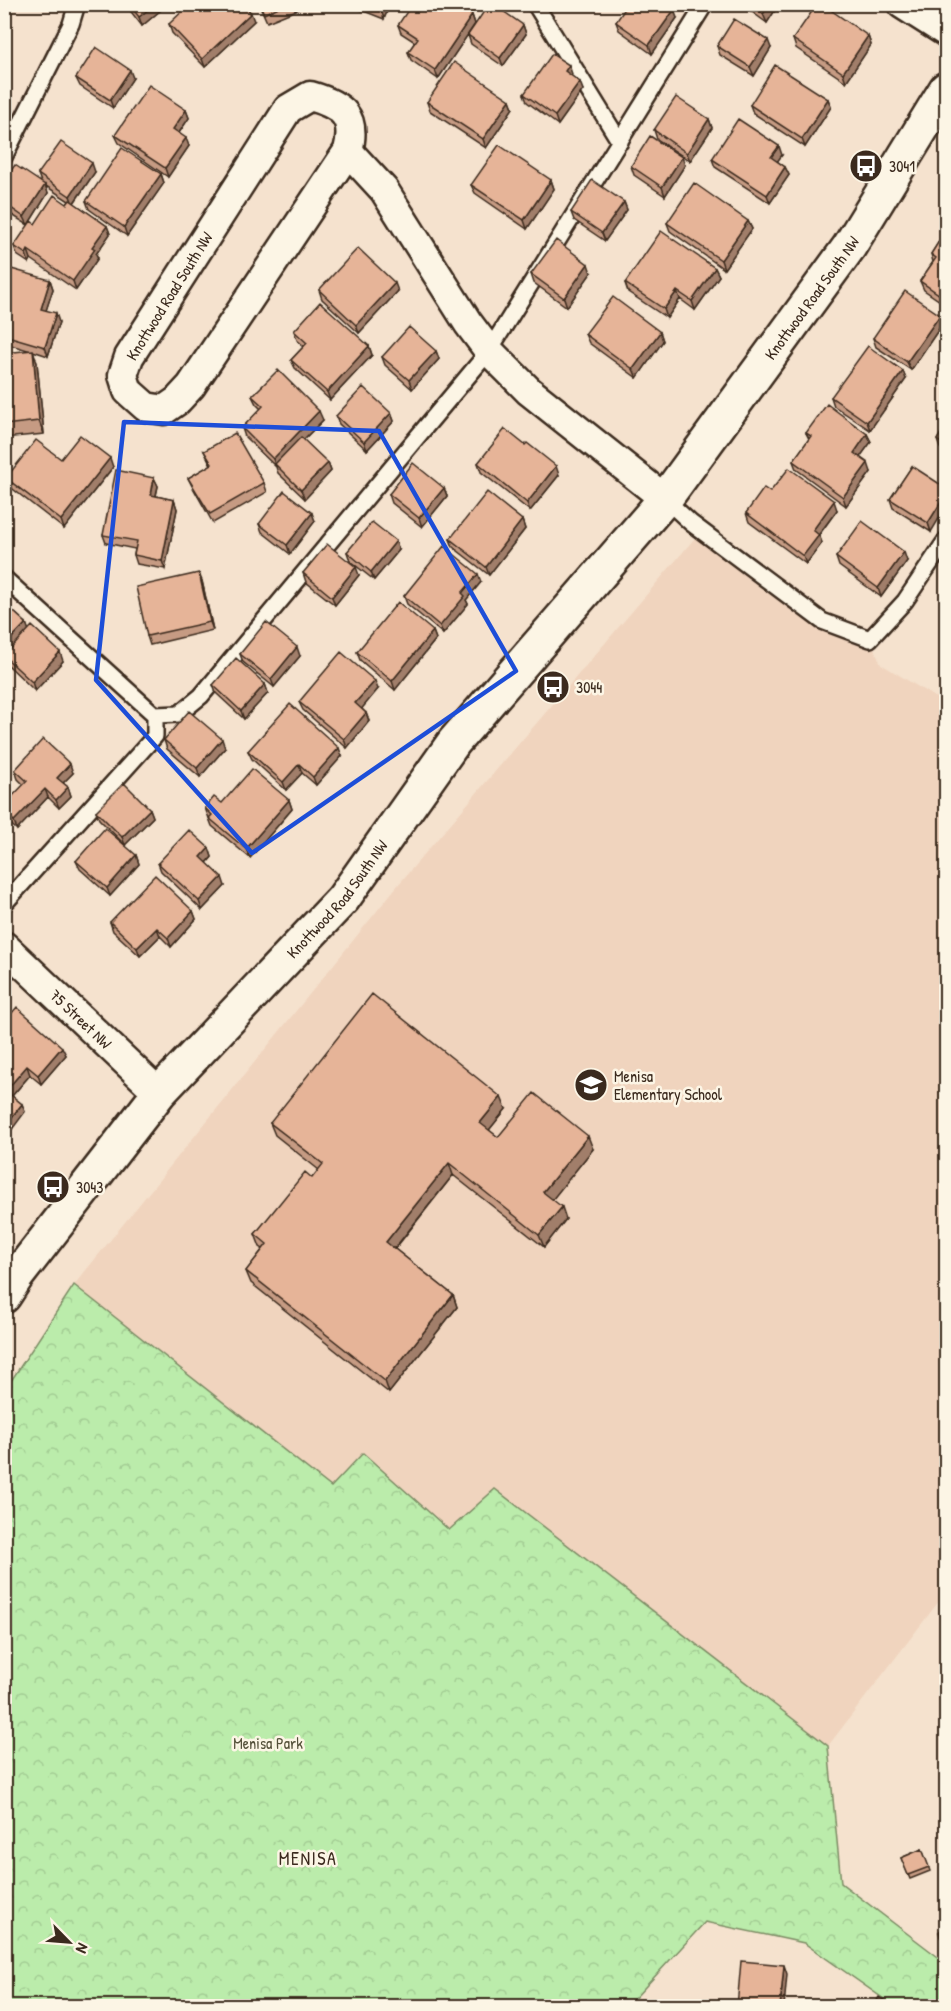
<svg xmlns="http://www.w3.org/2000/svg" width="951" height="2011" font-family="'Patrick Hand',sans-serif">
<defs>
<pattern id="park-crowns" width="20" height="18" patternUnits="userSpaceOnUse" patternTransform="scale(1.5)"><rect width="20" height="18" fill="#bbecab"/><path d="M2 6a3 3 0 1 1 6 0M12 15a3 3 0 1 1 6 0" fill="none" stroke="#a2cb93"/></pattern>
</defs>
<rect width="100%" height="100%" fill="#f5e2ce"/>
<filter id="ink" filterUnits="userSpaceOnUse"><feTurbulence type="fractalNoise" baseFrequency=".0167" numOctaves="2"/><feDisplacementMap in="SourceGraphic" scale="12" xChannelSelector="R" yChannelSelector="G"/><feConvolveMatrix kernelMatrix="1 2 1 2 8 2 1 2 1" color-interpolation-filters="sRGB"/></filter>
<g filter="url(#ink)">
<path fill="#f0d4be" d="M701 531 822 621 870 639 881 664 946 704V1592L828 1746 496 1490 449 1530 363 1453 331 1488 74 1285 398 885Z"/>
<path fill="url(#park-crowns)" stroke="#7b8b64" stroke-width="1.5" d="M74 1285 331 1487 363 1453 449 1530 495 1489 828 1746 841 1883 946 1963V2006H894L804 1943 705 1922 634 1999 630 2006H5V1390Z"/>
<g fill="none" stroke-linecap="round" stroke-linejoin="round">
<defs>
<path id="lane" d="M535 4 620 142
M4 157 71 24 77 4
M665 499 691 523 822 621 870 639 905 601 946 540
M4 578 155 715 179 714 201 696 489 351 705 4
M4 904 155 736V715"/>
<g id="street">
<path d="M902 4 946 32"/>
<path d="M310 96C342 105 357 116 348 151L191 386 177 401 164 410 146 407 128 391 123 375 129 357 288 109Z"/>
<path d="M348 151 384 190 468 323 489 351 529 391 665 499"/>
<path id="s1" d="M4 946 159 1093"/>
</g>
<g id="secondary">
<path id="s2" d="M4 1296 17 1276 159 1093 343 899 454 742 665 499 849 247 946 89"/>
</g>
</defs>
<use href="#lane" stroke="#3b2a1e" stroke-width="20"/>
<use href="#street" stroke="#3b2a1e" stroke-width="33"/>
<use href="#secondary" stroke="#3b2a1e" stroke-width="38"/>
<use href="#lane" stroke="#fcf5e5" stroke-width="15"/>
<use href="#street" stroke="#fcf5e5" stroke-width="28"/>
<use href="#secondary" stroke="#fcf5e5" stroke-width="33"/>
</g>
<path fill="#c69b83" stroke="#3b2a1e" stroke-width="1.5" d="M125 4H168L142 26Z
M259 4H297L299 9 267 22Z
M346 4H390L384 19Z
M741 4H779L767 23Z
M472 15 475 24 438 79 411 60 408 52 415 42 401 33 398 25Z
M677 18 652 54 619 30 616 22Z
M254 21 205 67 172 33 169 24Z
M523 25 526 34 503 66 471 44 468 35Z
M868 36 871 45 846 82 796 48 793 39Z
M717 46 771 48 754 76 720 55Z
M572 74 571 75 583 90 558 125 527 102 524 94Z
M76 78H133L113 108 80 86Z
M828 99 831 107 805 147 753 113 750 105Z
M510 100 513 108 486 148 430 111 427 102Z
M186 110 189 118 179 133 189 146 168 177 119 143 115 135Z
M709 119 712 128 690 161 657 139 654 130Z
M782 155 777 161 785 167 789 175 770 203 715 167 712 159Z
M685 165 665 196 634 175 631 166Z
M95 172 74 203 107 226 110 234 96 254 98 258 76 290 31 259 29 263 17 255 14 246 35 224 67 204 69 201 46 186 48 193 28 225 4 210V180L41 182 38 174Z
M161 174 164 183 127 236 89 209 86 201Z
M551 180 554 189 527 229 475 193 471 185Z
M624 202 627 210 605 241 574 220 571 212Z
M748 221 752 229 724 269 670 231 667 223Z
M946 230V305L924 290 920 281 933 262 931 254Z
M715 268 719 276 695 310 680 299 667 318 628 292 625 283Z
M591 273 567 307 534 283 531 274Z
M4 278 50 280 53 289 46 310 59 322 48 356 33 351 37 363 44 434 4 438V353L31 351 4 343Z
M319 290 398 291 359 333 322 299Z
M940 315 943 323 911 370 876 347 873 338Z
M294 331 369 346 372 355 330 400 295 368 291 360 304 346 297 340Z
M660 332 663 341 637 378 589 343 585 334Z
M436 351 439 359 412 389 385 365 382 357Z
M906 379 870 430 834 406 831 397Z
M252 396 323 420 303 440 328 463 331 471 305 499 278 473 276 467 245 437 242 428 261 409 256 404Z
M391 413 394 421 367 450 339 424 336 416Z
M946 425V452L940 448 937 440Z
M806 433 867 434 871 442 860 457 871 472 846 506 796 469 793 461 809 439Z
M525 445 559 475 530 511 481 472 478 463Z
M204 451 264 483 267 492 213 523 192 486 188 478 211 465Z
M61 459 113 467 64 529 9 486 6 478Z
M912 466 931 532 893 508 890 499Z
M154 478 158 486 156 496 174 500 177 509 165 569 137 564 134 555 135 549 106 543 103 535Z
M444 488 447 496 422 527 392 503 389 494Z
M770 492 837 510 819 535 822 543 806 564 749 522 746 513Z
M522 520 525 529 489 575 453 547 450 539Z
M315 521 290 554 262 532 259 524Z
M399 550 374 580 350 561 347 552Z
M836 557 907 561 881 597 839 566Z
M303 573 359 575 335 605 306 582Z
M202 581 213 630 150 645 147 636Z
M481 582 466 600 468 604 443 634 407 604 404 596Z
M4 603 26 623 28 630 63 661 35 691 7 664 4 658Z
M433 631 436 639 395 690 360 660 357 652Z
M240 654 300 656 274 687 243 662Z
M265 684 268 693 244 719 216 693 213 685Z
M378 689 361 708 366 713 369 721 347 748 303 710 299 702Z
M164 740 225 748 200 777 167 749Z
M248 751 342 756 316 785 302 773 286 790 252 759Z
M15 770 73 773 63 783 68 787 71 796 59 808 48 797 17 830 4 818V812L24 785 18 779Z
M289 800 292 809 250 858 212 826 205 808 222 803Z
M150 809 153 817 125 845 99 819 96 811Z
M209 848 212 857 207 863 225 886 202 910 161 871 158 863Z
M136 855 139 864 110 896 80 869 76 861Z
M193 911 196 919 171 947 160 936 140 956 113 931 110 922Z
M4 1022 66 1055 41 1084 30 1075 12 1096 22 1104 25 1112 4 1091Z
M506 1109 489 1130 498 1137 593 1149 552 1199 566 1219 544 1247 453 1175 395 1249 453 1295 457 1307 389 1393 251 1283 246 1271 263 1249 260 1247 255 1234 312 1178 319 1170 275 1135 270 1123Z
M922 1849 930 1871 910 1879 901 1858Z
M946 1924V1942L940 1937 939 1932Z"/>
<path fill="#a17e6a" stroke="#3b2a1e" stroke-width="1.5" d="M155 4H168L142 26 139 17Z
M381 4H390L384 19 380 6Z
M770 4H779L767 23 763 14Z
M674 10 677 18 652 54 649 45Z
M251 13 254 21 205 67 202 59Z
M472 15 475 24 438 79 435 70Z
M523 25 526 34 503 66 500 58Z
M868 36 871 45 846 82 843 73Z
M768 40 771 48 754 76 750 67Z
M569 65 572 74 568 80 565 71Z
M130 70 133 78 113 108 110 100Z
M580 82 583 90 558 125 555 116Z
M828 99 831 107 805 147 802 139Z
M510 100 513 108 486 148 483 139Z
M186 110 189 118 176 137 173 129Z
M709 119 712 128 690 161 687 153Z
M186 138 189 146 168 177 165 168Z
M779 146 782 155 774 166 771 157Z
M682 157 685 165 665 196 662 187Z
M92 163 95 172 73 204 70 196Z
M785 167 789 175 770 203 767 195Z
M161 174 164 183 127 236 124 227Z
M551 180 554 189 527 229 524 220Z
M45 185 48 193 28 225 24 217Z
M624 202 627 210 605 241 602 233Z
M748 221 752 229 724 269 721 260Z
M107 226 110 234 96 254 98 258 76 290 73 281 92 247Z
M28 250 31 259 29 263 26 254Z
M588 264 591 273 567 307 564 298Z
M715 268 719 276 695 310 692 301Z
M50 280 53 289 44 317 41 309Z
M395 283 398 291 359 333 356 325Z
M677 291 680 299 667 318 664 309Z
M56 313 59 322 48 356 45 347Z
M940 315 943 323 911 370 907 362Z
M660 332 663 341 637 378 633 369Z
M369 346 372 355 330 400 327 392Z
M33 350 37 363 44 434 39 421Z
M436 351 439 359 412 389 409 380Z
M903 371 906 379 870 430 867 422Z
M319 411 323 420 277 466 275 465 273 459Z
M391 413 394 421 367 450 364 442Z
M867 434 871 442 857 461 854 453Z
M110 458 113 467 64 529 61 520Z
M328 463 331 471 305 499 301 490Z
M868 463 871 472 846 506 843 497Z
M556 466 559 475 530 511 527 503Z
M154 478 158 486 154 504 151 495Z
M444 488 447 496 422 527 419 518Z
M946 494V507L931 532 928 523Z
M174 500 177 509 165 569 162 561Z
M834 501 837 510 817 537 819 535 822 543 806 564 803 556 813 530Z
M312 513 315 521 290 554 287 545Z
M522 520 525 529 489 575 486 567Z
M396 541 399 550 374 580 371 572Z
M904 552 907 561 881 597 878 588Z
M356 567 359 575 335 605 332 597Z
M199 573 202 581 213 630 210 622Z
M478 574 481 582 466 600 468 604 443 634 440 626 462 593Z
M26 623 29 631 4 656V646Z
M433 631 436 639 395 690 392 681Z
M297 647 300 656 274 687 271 679Z
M60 652 63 661 35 691 32 682Z
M375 681 378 689 359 712 355 703Z
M265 684 268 693 244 719 241 711Z
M366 713 369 721 347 748 344 739Z
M222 739 225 748 200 777 197 768Z
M8 747 11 756 4 763V751Z
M339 748 342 756 316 785 313 777Z
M70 764 73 773 60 786 57 778Z
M299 764 302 773 286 790 283 782Z
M68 787 71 796 59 808 56 800Z
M45 789 48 797 17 830 14 821Z
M289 800 292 809 250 858 246 849Z
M150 809 153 817 125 845 122 837Z
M209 848 212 857 204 866 201 857Z
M136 855 139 864 110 896 107 888Z
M222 877 225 886 202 910 199 901Z
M193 911 196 919 171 947 168 938Z
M157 928 160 936 140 956 137 948Z
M62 1047 66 1055 41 1084 38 1075Z
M27 1066 30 1075 11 1097 8 1088Z
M501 1097 506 1109 485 1135 480 1123Z
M22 1104 25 1112 4 1140V1127Z
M588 1136 593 1149 548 1205 543 1192Z
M449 1163 453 1175 390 1254 386 1242Z
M562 1207 566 1219 544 1247 539 1235Z
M453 1295 457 1307 389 1393 385 1381Z
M784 1965 787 1974 784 2007H780Z"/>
<path fill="#e6b498" stroke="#3b2a1e" stroke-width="1.5" d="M129 4H155L139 17Z
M190 4H244L251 13 202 59 169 24Z
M260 4H285L264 14Z
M412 4H456L472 15 435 70 408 52 418 38 398 25Z
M489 4H493L523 25 500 58 468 35Z
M628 4H666L674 10 649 45 616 22Z
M750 4H770L763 14Z
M817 4H822L868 36 843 73 793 39Z
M734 19 768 40 750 67 717 46Z
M96 47 130 70 110 100 76 78Z
M552 54 569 65 565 71 580 82 555 116 524 94Z
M454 62 510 100 483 139 427 102Z
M775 65 828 99 802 139 750 105Z
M149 85 186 110 173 129 186 138 165 168 115 135Z
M676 97 709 119 687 153 654 130Z
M738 119 779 146 771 157 785 167 767 195 712 159Z
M650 136 682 157 662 187 631 166Z
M61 142 92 163 70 196 38 174Z
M499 145 551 180 524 220 471 185Z
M122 148 161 174 124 227 86 201Z
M15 165 45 185 24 217 4 203V180Z
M592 180 624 202 602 233 571 212Z
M694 183 748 221 721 260 667 223Z
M54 195 67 204 70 200 107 226 92 247 95 249 73 281 28 250 26 254 14 246 31 221 35 224Z
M946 230V299L920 281 936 258 931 254Z
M661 231 715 268 692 301 677 291 664 309 625 283Z
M556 240 588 264 564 298 531 274Z
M358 248 395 283 356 325 319 290Z
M8 268 50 280 41 309 56 313 45 347 4 335V278Z
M905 291 940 315 907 362 873 338Z
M613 297 660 332 633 369 585 334Z
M320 302 369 346 327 392 291 360 307 343 294 331Z
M409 327 436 351 409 380 382 357Z
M868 346 903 371 867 422 831 397Z
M33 350 39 421 4 425V353Z
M278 370 319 411 273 459 242 428 263 406 252 396Z
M363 387 391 413 364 442 336 416Z
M827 404 867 434 854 453 868 463 843 497 793 461 811 436 806 433Z
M946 425V446L937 440Z
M505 429 525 445 527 443 556 466 527 503 478 463Z
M235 433 264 483 210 514 188 478 212 464 204 451Z
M80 435 110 458 61 520 6 478 36 440 61 459Z
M301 437 328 463 301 490 275 464Z
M413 463 444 488 419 518 389 494Z
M912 466 946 488V494L928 523 890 499Z
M789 468 834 501 813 530 819 535 803 556 746 513 764 488 770 492Z
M116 470 154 478 151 495 174 500 162 561 134 555 137 541 103 535Z
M284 491 312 513 287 545 259 524Z
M487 492 522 520 486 567 450 539Z
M862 521 904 552 878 588 836 557Z
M372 522 396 541 371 572 347 552Z
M327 544 356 567 332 597 303 573Z
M444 546 478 574 462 593 465 596 440 626 404 596Z
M199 573 210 622 147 636 136 587Z
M398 602 433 631 392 681 357 652Z
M4 603 26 623 4 646Z
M266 622 297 647 271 679 240 654Z
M32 626 60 652 32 682 4 656Z
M341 652 375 681 355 703 366 713 344 739 299 702Z
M236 658 265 684 241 711 213 685Z
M290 704 339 748 313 777 299 764 283 782 248 751Z
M189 711 222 739 197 768 164 740Z
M43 739 70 764 57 778 68 787 56 800 45 789 14 821 4 812V805L27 781 15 770Z
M4 743 8 747 4 751Z
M252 769 289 800 246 849 209 818 212 815 205 808 214 797 222 803Z
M124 783 150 809 122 837 96 811Z
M105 828 136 855 107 888 76 861Z
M189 830 209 848 201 857 222 877 199 901 158 863Z
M155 875 193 911 168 938 157 928 137 948 110 922Z
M372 994 501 1097 480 1123 498 1137 534 1093 588 1136 543 1192 562 1207 539 1235 449 1163 386 1242 453 1295 385 1381 246 1271 267 1244 255 1234 305 1172 312 1178 323 1164 270 1123Z
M17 1007 62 1047 38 1075 27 1066 8 1088 4 1085V1022Z
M7 1092 22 1104 4 1127V1095Z
M946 1765V1783L942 1766Z
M922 1849 929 1867 908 1875 901 1858Z
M946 1924V1939L939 1932Z
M741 1961 784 1965 780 2007H737Z
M879 1997 894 2007H873Z"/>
</g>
<path fill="none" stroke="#1d4ed8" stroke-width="4.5" stroke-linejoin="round" d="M124 422 379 431 516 671 252 853 96 680Z"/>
<defs>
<symbol id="bus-disc" viewBox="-11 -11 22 22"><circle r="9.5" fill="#3b2a1e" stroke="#fcf5e5"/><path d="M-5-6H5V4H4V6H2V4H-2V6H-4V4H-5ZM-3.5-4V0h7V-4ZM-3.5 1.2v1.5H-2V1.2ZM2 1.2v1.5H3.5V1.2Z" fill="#fff"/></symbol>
<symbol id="school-disc" viewBox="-11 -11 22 22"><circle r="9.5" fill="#3b2a1e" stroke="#fcf5e5"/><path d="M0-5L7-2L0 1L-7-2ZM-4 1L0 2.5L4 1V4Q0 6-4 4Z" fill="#fff"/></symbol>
</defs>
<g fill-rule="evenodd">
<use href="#bus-disc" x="847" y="147" width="38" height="38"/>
<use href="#bus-disc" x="534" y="668" width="38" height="38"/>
<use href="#school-disc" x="572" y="1066" width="38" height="38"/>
<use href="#bus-disc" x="34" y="1168" width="38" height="38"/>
</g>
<g text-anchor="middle" stroke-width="5" stroke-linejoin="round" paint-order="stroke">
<g font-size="16" fill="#3b2a1e" stroke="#fcf5e5" text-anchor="start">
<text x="889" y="172">3041</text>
<text x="576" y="693">3044</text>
<text x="614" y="1082">Menisa<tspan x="614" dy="18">Elementary School</tspan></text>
<text x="76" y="1193">3043</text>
</g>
<g font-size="16" fill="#3b2a1e" stroke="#fcf5e5">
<text transform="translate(169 296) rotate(-58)" y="6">Knottwood Road South NW</text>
<text dy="6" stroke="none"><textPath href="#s2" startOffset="1286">Knottwood Road South NW</textPath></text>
<text dy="6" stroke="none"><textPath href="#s2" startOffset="519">Knottwood Road South NW</textPath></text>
<text dy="6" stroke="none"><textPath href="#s1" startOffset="106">75 Street NW</textPath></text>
</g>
<g font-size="16" fill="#55513a" stroke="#fcf5e5">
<text x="268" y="1749">Menisa Park</text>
</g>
<g font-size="18" letter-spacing="1.5" fill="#3b2a1e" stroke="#fcf5e5">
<text x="308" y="1865">MENISA</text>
</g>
</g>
<rect width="951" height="2011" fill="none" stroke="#fcf5e5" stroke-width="24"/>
<rect x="12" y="12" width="927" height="1987" fill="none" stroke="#3b2a1e" stroke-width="2" filter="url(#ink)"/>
<g transform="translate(69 1942) rotate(115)" stroke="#fcf5e5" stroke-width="4.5" paint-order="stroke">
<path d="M0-4.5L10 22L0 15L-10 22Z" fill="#3b2a1e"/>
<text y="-9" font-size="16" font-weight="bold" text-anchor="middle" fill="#3b2a1e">N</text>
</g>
</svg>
